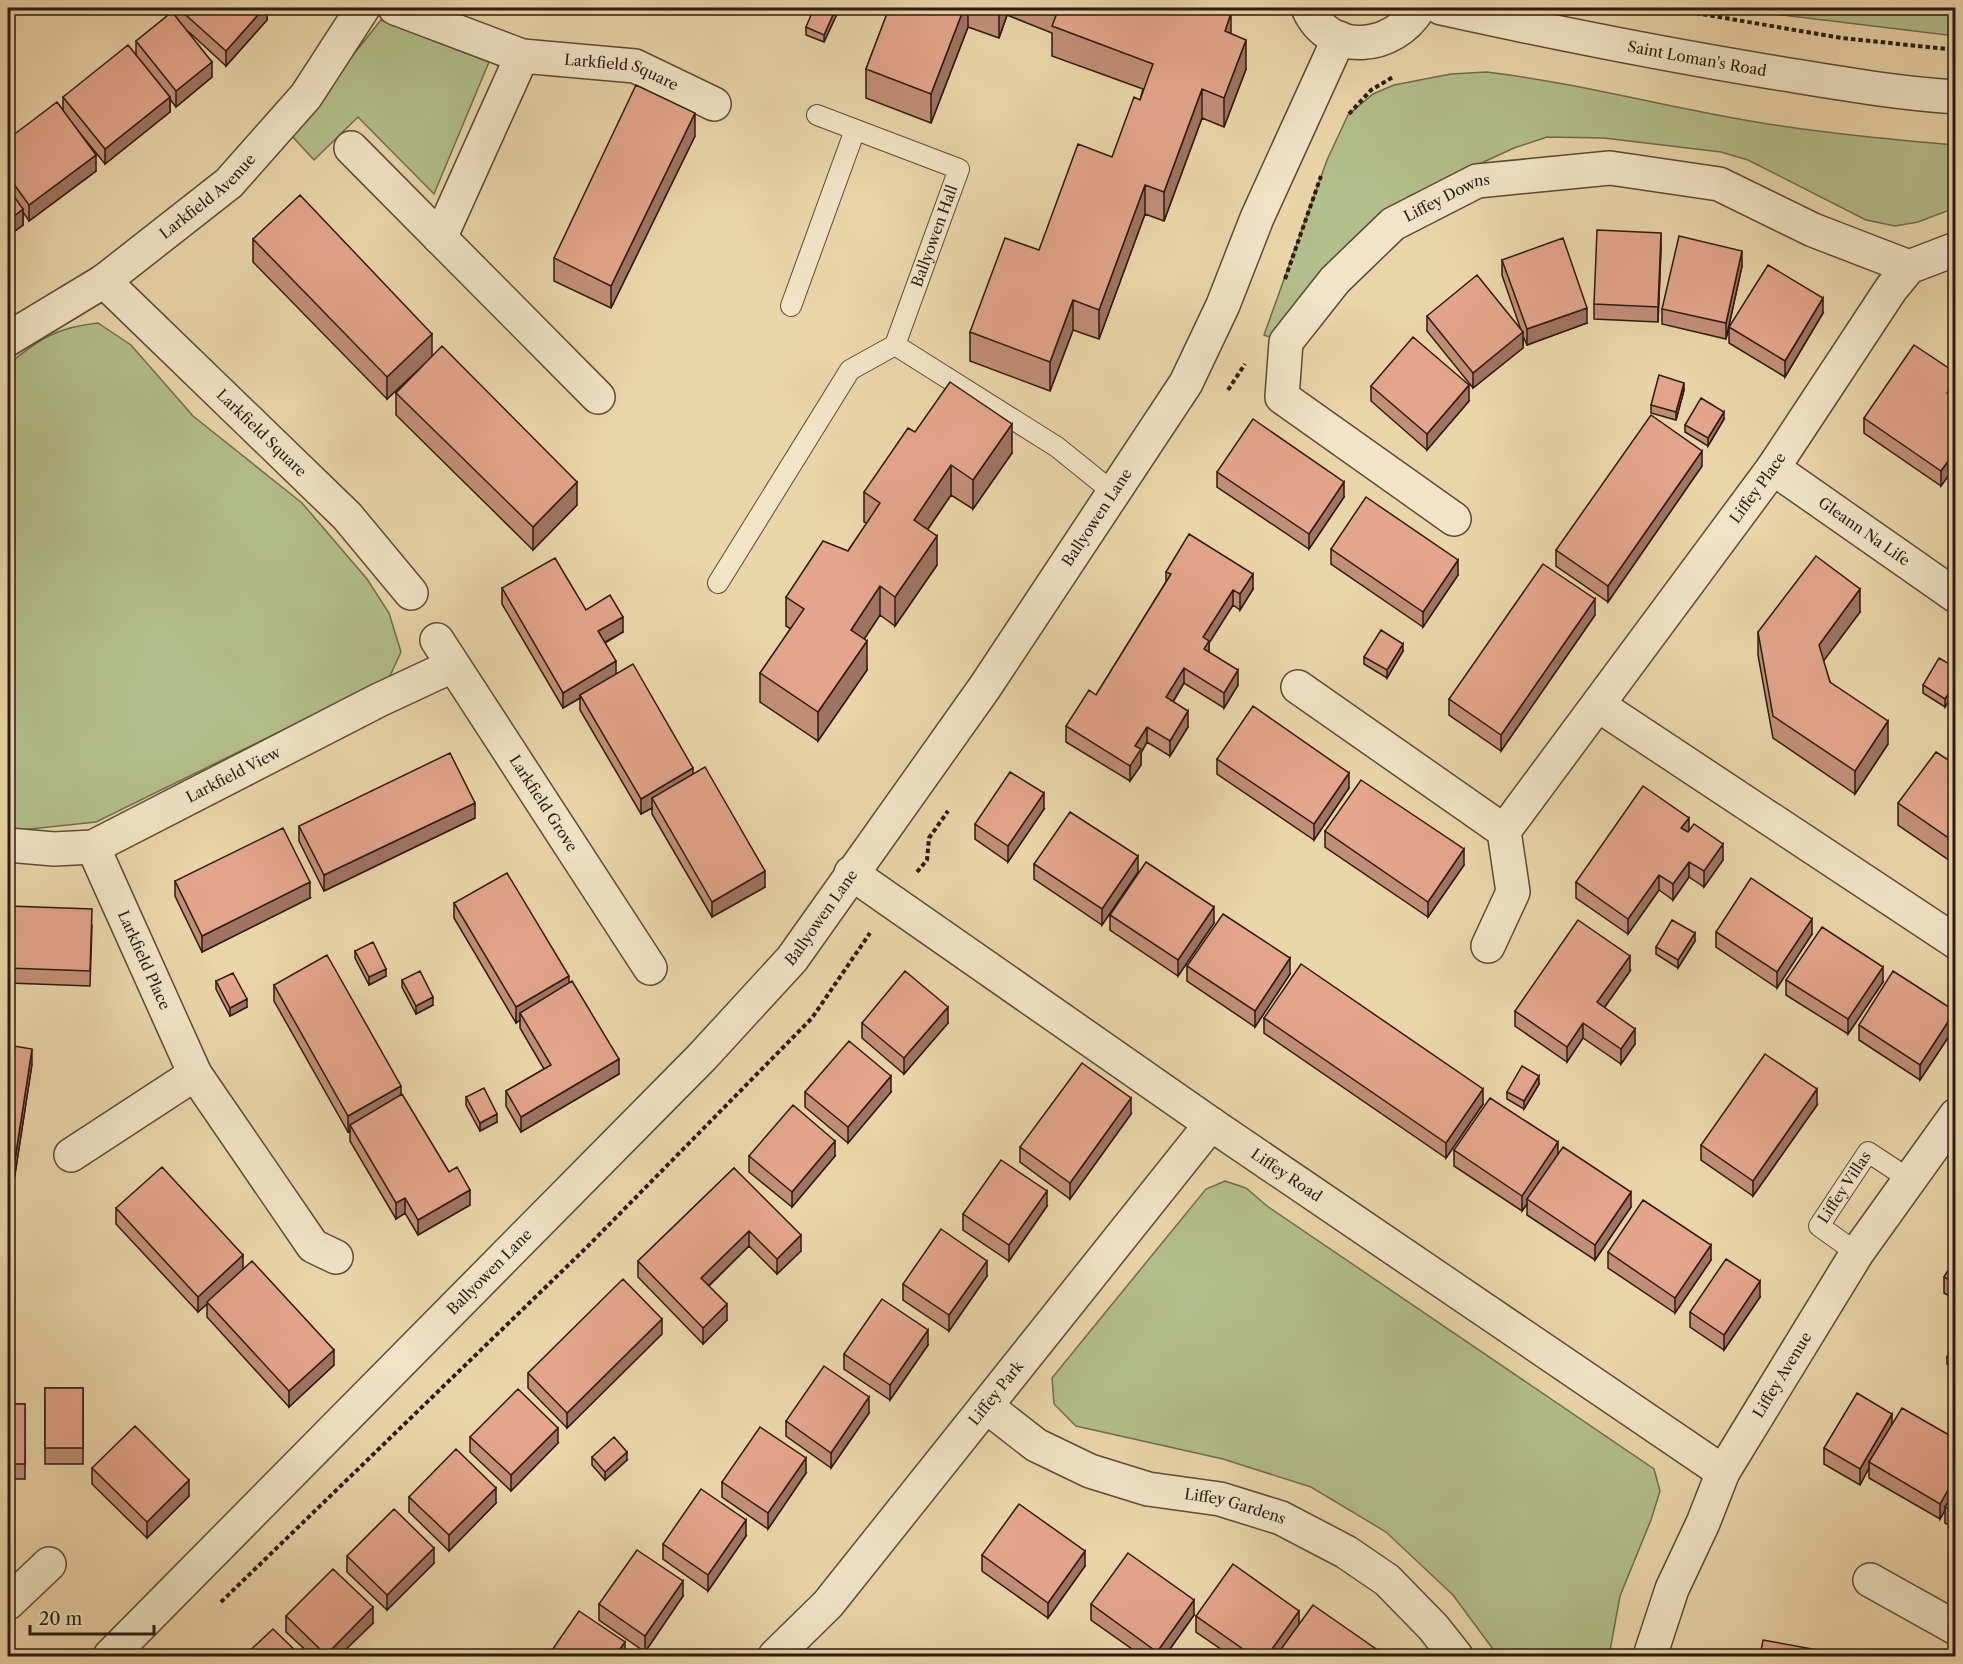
<svg xmlns="http://www.w3.org/2000/svg" width="1963" height="1664" font-family="'Libre Caslon Text',serif">
<rect width="100%" height="100%" fill="#ead5a9"/>
<filter id="stains"><feTurbulence type="fractalNoise" baseFrequency=".00333" numOctaves="4"/><feColorMatrix values="0 0 0 0 .2 0 0 0 0 .09 0 0 0 0 .02 0 0 0 .5 -.17"/></filter>
<radialGradient id="worn" r=".72"><stop offset=".6" stop-color="#630" stop-opacity="0"/><stop offset="1" stop-color="#630" stop-opacity=".3"/></radialGradient>
<path fill="#b2be8b" stroke="#6f6c4f" stroke-width="1.5" d="M1724 8H1955V36Z
M381 20 489 62 434 194 358 117 314 160 290 134Z
M1487 72C1577 83 1666 107 1756 122 1822 133 1889 139 1955 145V208L1918 222 1895 226 1866 220 1748 160 1721 152 1604 138 1547 137 1514 148 1410 196 1384 212 1275 339 1264 335 1327 160 1348 115 1373 94 1394 85 1451 74Z
M98 323 131 345 193 416 302 503 367 579 389 613 401 652 389 678 96 822 21 830 8 829V365C38 339 58 327 98 323Z
M1225 1181 1246 1188 1267 1206 1654 1469 1660 1491 1651 1520 1620 1596 1609 1656H1498L1453 1595 1386 1532 1311 1487 1223 1459 1076 1426 1054 1404 1052 1378 1206 1189Z"/>
<g fill="none" stroke-linecap="round" stroke-linejoin="round">
<defs>
<g id="service">
<path d="M791 306 855 130"/>
<path d="M895 345 1057 447 1114 493"/>
<path id="s1" d="M718 583 850 370 895 345 959 169 817 115"/>
<path id="s2" d="M1857 1253 1819 1226 1868 1152 1909 1179"/>
</g>
<g id="minor">
<path id="s3" d="M395 8 522 56 635 66 714 104"/>
<path d="M351 148 598 397"/>
<path d="M440 238 522 56"/>
<path id="s4" d="M104 281 347 516 411 593"/>
<path id="s5" d="M8 339 104 281 229 183 306 96 363 8"/>
<path id="s6" d="M1773 468 1956 596"/>
<path id="s7" d="M1454 519 1282 397 1286 342 1335 280 1393 224 1477 181 1610 168 1719 184 1813 230 1909 267"/>
<path id="s8" d="M437 640 650 968"/>
<path d="M1298 687 1504 831"/>
<path d="M1598 705 1956 942"/>
<path id="s9" d="M8 845 54 849 93 847 379 700 452 666"/>
<path id="s10" d="M93 847 195 1074 313 1246 336 1257"/>
<path id="s11" d="M851 873 1211 1124 1723 1472"/>
<path id="s12" d="M1488 946 1513 892 1504 831 1773 468 1891 289 1909 267 1956 249"/>
<path d="M71 1155 195 1074"/>
<path id="s13" d="M986 1406 1036 1445 1090 1471 1148 1489 1220 1499 1281 1518 1346 1552 1387 1580 1433 1627 1456 1656"/>
<path d="M1870 1580 1956 1628"/>
<path d="M8 1603 49 1564"/>
<path id="s14" d="M110 1656 702 1057 792 959 985 687 1186 383 1223 305 1257 218 1339 38"/>
<path id="s15" d="M775 1656 828 1604 1211 1124"/>
<path id="s16" d="M1650 1656 1672 1589 1703 1523 1723 1472 1857 1253 1956 1115"/>
</g>
<g id="tertiary">
<path d="M1308 8C1330 58 1394 50 1419 8"/>
<path id="s17" d="M1441 8C1551 32 1661 54 1771 72 1833 82 1893 93 1956 97"/>
</g>
</defs>
<use href="#service" stroke="#5c4938" stroke-width="22"/>
<use href="#minor" stroke="#5c4938" stroke-width="36"/>
<use href="#tertiary" stroke="#5c4938" stroke-width="36"/>
<path stroke="#2c1a13" stroke-width="4" stroke-dasharray="4.5 3" stroke-linecap="butt" d="M1666 8 1842 38 1956 50
M1349 114 1371 90 1393 77
M1285 279 1321 176
M1228 390 1245 364
M917 872 927 860 929 838 948 811
M221 1602 587 1247 812 1018 870 933"/>
<use href="#service" stroke="#f1e4c7" stroke-width="20"/>
<use href="#minor" stroke="#f1e4c7" stroke-width="33"/>
<use href="#tertiary" stroke="#f1e4c7" stroke-width="33"/>
</g>
<path fill="#c38e78" stroke="#2c1a13" stroke-width="1.5" d="M172 8H267V20L226 66 189 32 212 77 176 107 170 99V112L105 164 75 127 96 171 29 221 23 212V225L8 236V139L63 111V97L136 55V41L172 12Z
M884 8H1215L1231 34 1246 69 1224 127 1202 118 1164 221 1145 214 1099 339 1073 330 1050 391 970 361V332L1039 250 1112 157 1140 100 1143 89 1052 56V33L1007 15 999 38 968 27 931 123 866 98V69L889 9Z
M836 16 824 42 806 35V27Z
M695 136 611 308 554 281V258Z
M253 239 432 356 577 505 533 550 396 415V393L430 359 387 399 253 262Z
M1661 248 1658 322 1594 319V304Z
M1502 260 1587 323 1527 345 1523 336V348L1473 388 1427 331V316L1521 330 1502 275Z
M1742 266 1726 339 1662 324V309Z
M1823 313 1785 377 1729 343V327Z
M1956 373V397L1955 398H1956V465L1941 486 1864 433V418Z
M1371 386 1469 401 1427 450 1371 401Z
M1684 390 1676 420 1651 413V405Z
M1724 419 1708 446 1685 432V425Z
M915 432 1012 453 973 509 951 495 928 529 937 565 895 626 880 615 864 639 867 670 818 741 760 702V673L791 629 786 626V597L848 551 867 523 864 522V492Z
M1702 466 1608 602 1556 566V550Z
M1956 466V494L1950 490V475Z
M1217 472 1344 497 1309 549 1217 487Z
M1331 549 1458 575 1423 627 1331 564Z
M1166 572 1253 589 1240 610 1233 605 1209 643V652L1238 685 1224 708 1184 683 1173 702 1188 727 1170 756 1147 742 1141 753V765L1130 781 1066 742V726L1096 695 1166 582Z
M502 588 586 610 623 632 605 643 616 674 693 774 765 887 712 917 652 814V808L641 814 580 710V698L563 708 502 604Z
M1860 612 1823 661 1830 682 1888 744 1855 794 1773 738 1758 655V632Z
M1595 615 1501 751 1449 715V699Z
M1403 651 1387 678 1364 664V657Z
M1956 668V690L1945 707 1923 693V685Z
M1217 759 1349 788 1314 840 1217 774Z
M1956 765V865L1898 825V803Z
M1044 809 1008 862 975 839V824Z
M475 818 324 891 299 841V826Z
M1325 831 1464 865 1428 917 1325 847Z
M1689 831 1723 860 1704 887 1689 877 1673 900 1659 890 1628 934 1576 898V882Z
M1034 864 1138 872 1102 925 1034 879Z
M175 881 310 898 202 952 175 896Z
M454 903 569 983 619 1074 521 1132 506 1106V1091L544 1069 520 1028V1020L516 1023 454 918Z
M8 906 92 925 90 986 8 983Z
M1110 915 1214 923 1178 976 1110 930Z
M1716 932 1812 934 1777 988 1716 947Z
M1695 941 1678 968 1656 954V947Z
M355 951 386 976 369 985 355 958Z
M1187 966 1290 974 1255 1027 1187 981Z
M1630 971 1604 1008 1635 1044 1621 1064 1583 1038 1567 1062 1515 1026V1011Z
M402 980 433 1005 416 1014 402 987Z
M1786 980 1883 982 1848 1034 1786 995Z
M216 981 247 1007 230 1016 216 989Z
M274 985 401 1095 449 1172 470 1205 418 1235 405 1213 396 1219 350 1141V1131L348 1132 274 1001Z
M1264 1018 1483 1104 1446 1158 1264 1033Z
M862 1023H948L904 1074 862 1038Z
M1859 1025 1955 1027 1920 1080 1859 1040Z
M8 1045 32 1064 9 1213H8Z
M1539 1084 1524 1109 1507 1099V1092Z
M805 1092H891L848 1143 805 1107Z
M466 1097 497 1122 480 1131 466 1105Z
M1817 1105 1753 1196 1701 1160V1145Z
M1131 1114 1070 1199 1020 1162V1147Z
M1454 1150 1631 1207 1595 1260 1527 1215V1204L1522 1211 1454 1166Z
M749 1156H835L792 1207 749 1172Z
M734 1168 801 1251 777 1274 749 1246 709 1286 727 1320 703 1344 638 1277V1261Z
M1047 1206 1009 1261 963 1230V1214Z
M116 1208 243 1270 334 1365 289 1407 207 1317V1304L198 1312 116 1224Z
M1608 1252 1711 1260 1675 1313 1608 1268Z
M1956 1258V1300L1944 1293V1277Z
M987 1276 949 1331 903 1300V1284Z
M1760 1297 1724 1350 1690 1327V1312Z
M662 1334 567 1428 528 1388V1373Z
M1956 1343V1369L1947 1364V1357Z
M928 1345 890 1400 844 1369V1354Z
M45 1388H83V1464H45Z
M8 1404H25V1479H8Z
M869 1413 831 1468 786 1436V1421Z
M1892 1424 1956 1439V1529L1945 1523V1510L1940 1519 1869 1478V1468L1860 1485 1824 1464V1448Z
M470 1437 558 1443 511 1491 470 1452Z
M592 1457 627 1460 605 1480 592 1465Z
M92 1468 189 1496 147 1538 92 1484Z
M806 1473 768 1529 722 1497V1482Z
M409 1497 496 1503 449 1551 409 1512Z
M746 1536 708 1591 663 1559V1544Z
M982 1555 1085 1566 1048 1618 982 1571Z
M347 1556 434 1563 387 1610 347 1572Z
M683 1596 645 1652 599 1620V1604Z
M1091 1604 1194 1615 1165 1656H1142L1091 1620Z
M286 1616 373 1623 339 1656H312L286 1632Z
M1196 1616 1299 1624 1379 1656H1231L1196 1632Z"/>
<path fill="#9f7462" stroke="#2c1a13" stroke-width="1.5" d="M264 8H267V20L226 66V51Z
M836 8V16L824 42V35Z
M964 8H968V27L931 123V94Z
M999 8H1007V15L999 38Z
M1231 13V42L1225 31Z
M1246 40V69L1224 127V98Z
M212 62V77L176 107V91Z
M1202 89V118L1164 221V192Z
M170 97V112L105 164V149Z
M695 113V136L611 308V286Z
M96 155V171L29 221V205Z
M1145 185V214L1099 339V310Z
M23 209V225L8 236V221Z
M1661 233V248L1658 322V307Z
M1742 251V266L1726 339V323Z
M1823 298V313L1785 377V361Z
M1073 300V330L1050 391V362Z
M1587 308V323L1527 345V329Z
M1523 332V348L1473 388V373Z
M432 334V357L387 399V377Z
M1956 381V397L1947 408V393Z
M1684 383V390L1676 420V412Z
M1469 385V401L1427 450V434Z
M1724 412V419L1708 446V438Z
M1012 424V453L973 509V480Z
M1956 450V465L1941 486V471Z
M1702 451V466L1608 602V586Z
M951 465V495L914 549V520Z
M577 482V505L533 550V527Z
M1344 482V497L1309 549V534Z
M937 536V565L895 626V597Z
M1458 560V575L1423 627V612Z
M1253 574V589L1240 610V594Z
M880 586V615L851 659V630Z
M1860 589V612L1819 667V645Z
M1233 590V605L1209 643V656L1204 664 1203 637Z
M1595 599V615L1501 751V735Z
M623 617V632L598 646V631Z
M867 641V670L818 741V712Z
M1403 644V651L1387 678V670Z
M616 661V677L580 695V698L563 708V693Z
M1184 668V683L1166 713V697Z
M1238 670V685L1224 708V693Z
M1956 682V690L1945 707V699Z
M1188 711V727L1170 756V741Z
M1888 721V744L1855 794V771Z
M1147 727V742L1141 753V765L1130 781V766L1135 746Z
M693 768V783L652 798V808L641 814V799Z
M1349 773V788L1314 840V824Z
M1044 793V809L1008 862V846Z
M475 803V818L324 891V875Z
M1689 818V834L1681 828Z
M1723 844V860L1704 887V871Z
M1464 849V865L1428 917V902Z
M1138 856V872L1102 925V909Z
M1689 862V877L1673 900V884Z
M765 871V887L712 917V902Z
M1659 875V890L1628 934V919Z
M310 882V898L202 952V936Z
M1214 907V923L1178 976V960Z
M1812 919V934L1777 988V972Z
M1695 933V941L1678 968V960Z
M1630 956V971L1597 1018V1002Z
M1290 958V974L1255 1027V1011Z
M1883 967V982L1848 1034V1019Z
M386 969V976L369 985V977Z
M569 976V991L520 1013V1020L516 1023V1007Z
M433 997V1005L416 1014V1006Z
M247 999V1007L230 1016V1008Z
M948 1007V1023L904 1074V1058Z
M1955 1011V1027L1920 1080V1065Z
M1583 1023V1038L1567 1062V1047Z
M1635 1029V1044L1621 1064V1049Z
M32 1049V1064L9 1213V1198Z
M619 1059V1074L521 1132V1117Z
M891 1076V1092L848 1143V1127Z
M1539 1076V1084L1524 1109V1101Z
M401 1086V1101L350 1125V1131L348 1132V1116Z
M1483 1089V1104L1446 1158V1143Z
M1817 1089V1105L1753 1196V1181Z
M1131 1098V1114L1070 1199V1183Z
M497 1114V1122L480 1131V1123Z
M835 1141V1156L792 1207V1192Z
M1558 1142V1157L1527 1199V1204L1522 1211V1196Z
M470 1190V1205L418 1235V1220Z
M1047 1191V1206L1009 1261V1245Z
M1631 1192V1207L1595 1260V1245Z
M405 1198V1213L396 1219V1203Z
M749 1231V1246L701 1293V1278Z
M801 1235V1251L777 1274V1259Z
M1711 1245V1260L1675 1313V1298Z
M243 1255V1271L198 1312V1297Z
M987 1261V1276L949 1331V1315Z
M1760 1281V1297L1724 1350V1335Z
M727 1304V1320L703 1344V1328Z
M662 1319V1334L567 1428V1413Z
M928 1330V1345L890 1400V1385Z
M334 1350V1365L289 1407V1391Z
M869 1397V1413L831 1468V1453Z
M1892 1414V1429L1869 1462V1468L1860 1485V1469Z
M558 1428V1443L511 1491V1475Z
M627 1452V1460L605 1480V1472Z
M806 1458V1473L768 1529V1513Z
M1956 1476V1492L1945 1507V1510L1940 1519V1504Z
M189 1480V1496L147 1538V1522Z
M496 1488V1503L449 1551V1535Z
M746 1520V1536L708 1591V1575Z
M434 1548V1563L387 1610V1595Z
M1085 1551V1566L1048 1618V1603Z
M683 1581V1596L645 1652V1636Z
M1194 1600V1615L1165 1656H1157V1652Z
M373 1607V1623L339 1656H326V1655Z
M1299 1611V1627L1278 1656H1267Z
M625 1642V1656H615Z"/>
<path fill="#e3a58c" stroke="#2c1a13" stroke-width="1.5" d="M178 8H264L226 51Z
M814 8H836L824 35 806 27Z
M889 8H964L931 94 866 69Z
M1059 8H1215L1231 13 1225 31 1246 40 1224 98 1202 89 1164 192 1145 185 1099 310 1073 300 1050 362 970 332 1005 238 1039 250 1078 144 1112 157 1134 97 1140 100 1153 64 1052 26Z
M172 12 212 62 176 91 136 41Z
M128 45 170 97 105 149 63 97Z
M636 85 695 113 611 286 554 258Z
M57 102 96 155 29 205 8 176V139Z
M8 188 23 209 8 221Z
M300 195 432 334 387 377 253 239Z
M1597 230 1661 233 1658 307 1594 304Z
M1679 236 1742 251 1726 323 1662 309Z
M1563 238 1587 308 1527 329 1502 260Z
M1768 265 1823 298 1785 361 1729 327Z
M1477 275 1523 332 1473 373 1427 316Z
M1413 337 1469 385 1427 434 1371 386Z
M1914 345 1956 373V381L1947 393 1956 398V450L1941 471 1864 418Z
M442 346 577 482 533 527 396 393Z
M1659 375 1684 383 1676 412 1651 405Z
M950 382 1012 424 973 480 951 465 914 520 937 536 895 597 880 586 851 630 867 641 818 712 760 673 804 609 786 597 823 541 848 551 880 503 864 492 908 428 915 432Z
M1701 398 1724 412 1708 438 1685 425Z
M1651 415 1702 451 1608 586 1556 550Z
M1253 419 1344 482 1309 534 1217 472Z
M1956 466V479L1950 475Z
M1366 497 1458 560 1423 612 1331 549Z
M1189 534 1253 574 1240 594 1233 590 1203 637 1209 641 1204 649 1238 670 1224 693 1184 668 1166 697 1188 711 1170 741 1147 727 1135 746 1141 749 1130 766 1066 726 1089 690 1096 695 1171 574 1166 572Z
M1816 556 1860 589 1819 645 1830 682 1888 721 1855 771 1773 716 1758 632Z
M555 558 586 610 610 595 623 617 598 631 616 661 563 693 502 588Z
M1543 564 1595 599 1501 735 1449 699Z
M1381 630 1403 644 1387 670 1364 657Z
M1939 658 1956 668V682L1945 699 1923 685Z
M633 664 693 768 641 799 580 695Z
M1253 706 1349 773 1314 824 1217 759Z
M1936 752 1956 765V843L1898 803Z
M450 753 475 803 324 875 299 826Z
M705 767 765 871 712 902 652 798Z
M1010 772 1044 793 1008 846 975 824Z
M1361 780 1464 849 1428 902 1325 831Z
M1643 786 1689 818 1681 828 1688 832 1694 824 1723 844 1704 871 1689 862 1673 884 1659 875 1628 919 1576 882Z
M1070 812 1138 856 1102 909 1034 864Z
M283 828 310 882 202 936 175 881Z
M1146 862 1214 907 1178 960 1110 915Z
M507 873 569 976 516 1007 454 903Z
M1751 878 1812 919 1777 972 1716 932Z
M8 906 92 909 90 971 8 968Z
M1223 914 1290 958 1255 1011 1187 966Z
M1578 920 1630 956 1597 1002 1635 1029 1621 1049 1583 1023 1567 1047 1515 1011Z
M1672 920 1695 933 1678 960 1656 947Z
M1822 927 1883 967 1848 1019 1786 980Z
M373 942 386 969 369 977 355 951Z
M327 955 401 1086 348 1116 274 985Z
M1301 964 1483 1089 1446 1143 1264 1018Z
M420 971 433 997 416 1006 402 980Z
M905 971 948 1007 904 1058 862 1023Z
M1893 971 1955 1011 1920 1065 1859 1025Z
M233 973 247 999 230 1008 216 981Z
M572 981 619 1059 521 1117 506 1091 551 1065 520 1013Z
M849 1041 891 1076 848 1127 805 1092Z
M8 1045 32 1049 9 1198H8Z
M1765 1054 1817 1089 1753 1181 1701 1145Z
M1082 1063 1131 1098 1070 1183 1020 1147Z
M1522 1066 1539 1076 1524 1101 1507 1092Z
M484 1088 497 1114 480 1123 466 1097Z
M402 1094 449 1172 457 1167 470 1190 418 1220 405 1198 396 1203 350 1125Z
M1490 1098 1558 1142 1522 1196 1454 1150Z
M793 1105 835 1141 792 1192 749 1156Z
M1563 1147 1631 1192 1595 1245 1527 1199Z
M1001 1160 1047 1191 1009 1245 963 1214Z
M162 1167 243 1255 198 1297 116 1208Z
M734 1168 801 1235 777 1259 749 1231 701 1278 727 1304 703 1328 638 1261Z
M1643 1200 1711 1245 1675 1298 1608 1252Z
M941 1229 987 1261 949 1315 903 1284Z
M1956 1258V1284L1944 1277Z
M1726 1259 1760 1281 1724 1335 1690 1312Z
M252 1261 334 1350 289 1391 207 1302Z
M623 1279 662 1319 567 1413 528 1373Z
M882 1299 928 1330 890 1385 844 1354Z
M1956 1343V1361L1947 1357Z
M824 1366 869 1397 831 1453 786 1421Z
M45 1388H83V1448H45Z
M518 1389 558 1428 511 1475 470 1437Z
M1857 1393 1892 1414 1860 1469 1824 1448Z
M8 1404H25V1464H8Z
M1902 1408 1956 1439V1476L1940 1504 1869 1462Z
M135 1426 189 1480 147 1522 92 1468Z
M760 1427 806 1458 768 1513 722 1482Z
M614 1437 627 1452 605 1472 592 1457Z
M456 1449 496 1488 449 1535 409 1497Z
M701 1489 746 1520 708 1575 663 1544Z
M1956 1490V1513L1945 1507Z
M1019 1504 1085 1551 1048 1603 982 1555Z
M394 1509 434 1548 387 1595 347 1556Z
M637 1550 683 1581 645 1636 599 1604Z
M1128 1553 1194 1600 1157 1652 1091 1604Z
M1233 1564 1299 1611 1267 1656H1253L1196 1616Z
M333 1569 373 1607 326 1655 286 1616Z
M1313 1605 1379 1651 1376 1656H1276Z
M579 1611 625 1642 615 1656H548Z
M273 1629 301 1656H244Z
M1763 1640 1818 1650 1817 1656H1760Z"/>
<g text-anchor="middle" stroke-width="5" stroke-linejoin="round" paint-order="stroke">
<g font-size="15" fill="#2c1a13" stroke="#f1e4c7">
<text dy="5" stroke="none"><textPath href="#s17" startOffset="261">Saint Loman's Road</textPath></text>
<text dy="5" stroke="none"><textPath href="#s3" startOffset="237">Larkfield Square</textPath></text>
<text dy="5" stroke="none"><textPath href="#s5" startOffset="246">Larkfield Avenue</textPath></text>
<text dy="5" stroke="none"><textPath href="#s7" startOffset="486">Liffey Downs</textPath></text>
<text dy="5" stroke="none"><textPath href="#s1" startOffset="418">Ballyowen Hall</textPath></text>
<text dy="5" stroke="none"><textPath href="#s4" startOffset="219">Larkfield Square</textPath></text>
<text dy="5" stroke="none"><textPath href="#s12" startOffset="548">Liffey Place</textPath></text>
<text dy="5" stroke="none"><textPath href="#s14" startOffset="1512">Ballyowen Lane</textPath></text>
<text dy="5" stroke="none"><textPath href="#s6" startOffset="111">Gleann Na Life</textPath></text>
<text dy="5" stroke="none"><textPath href="#s9" startOffset="243">Larkfield View</textPath></text>
<text dy="5" stroke="none"><textPath href="#s8" startOffset="195">Larkfield Grove</textPath></text>
<text dy="5" stroke="none"><textPath href="#s14" startOffset="1026">Ballyowen Lane</textPath></text>
<text dy="5" stroke="none"><textPath href="#s10" startOffset="124">Larkfield Place</textPath></text>
<text dy="5" stroke="none"><textPath href="#s11" startOffset="530">Liffey Road</textPath></text>
<text dy="5" stroke="none"><textPath href="#s2" startOffset="93">Liffey Villas</textPath></text>
<text dy="5" stroke="none"><textPath href="#s14" startOffset="540">Ballyowen Lane</textPath></text>
<text dy="5" stroke="none"><textPath href="#s16" startOffset="312">Liffey Avenue</textPath></text>
<text dy="5" stroke="none"><textPath href="#s15" startOffset="344">Liffey Park</textPath></text>
<text dy="5" stroke="none"><textPath href="#s13" startOffset="273">Liffey Gardens</textPath></text>
</g>
</g>
<rect width="1963" height="1664" fill="none" stroke="#ead5a9" stroke-width="30"/>
<rect x="9" y="9" width="1945" height="1646" fill="none" stroke="#2c1a13" stroke-width="3"/>
<rect x="15" y="15" width="1933" height="1634" fill="none" stroke="#2c1a13" stroke-width="1.5"/>
<path d="M30 1625v9h124v-9" fill="none" stroke="#2c1a13" stroke-width="3"/>
<text x="39" y="1625" font-size="18" fill="#2c1a13" stroke="#f1e4c7" stroke-width="4.5" paint-order="stroke">20 m</text>
<rect width="100%" height="100%" filter="url(#stains)"/>
<rect width="100%" height="100%" fill="url(#worn)"/>
</svg>
